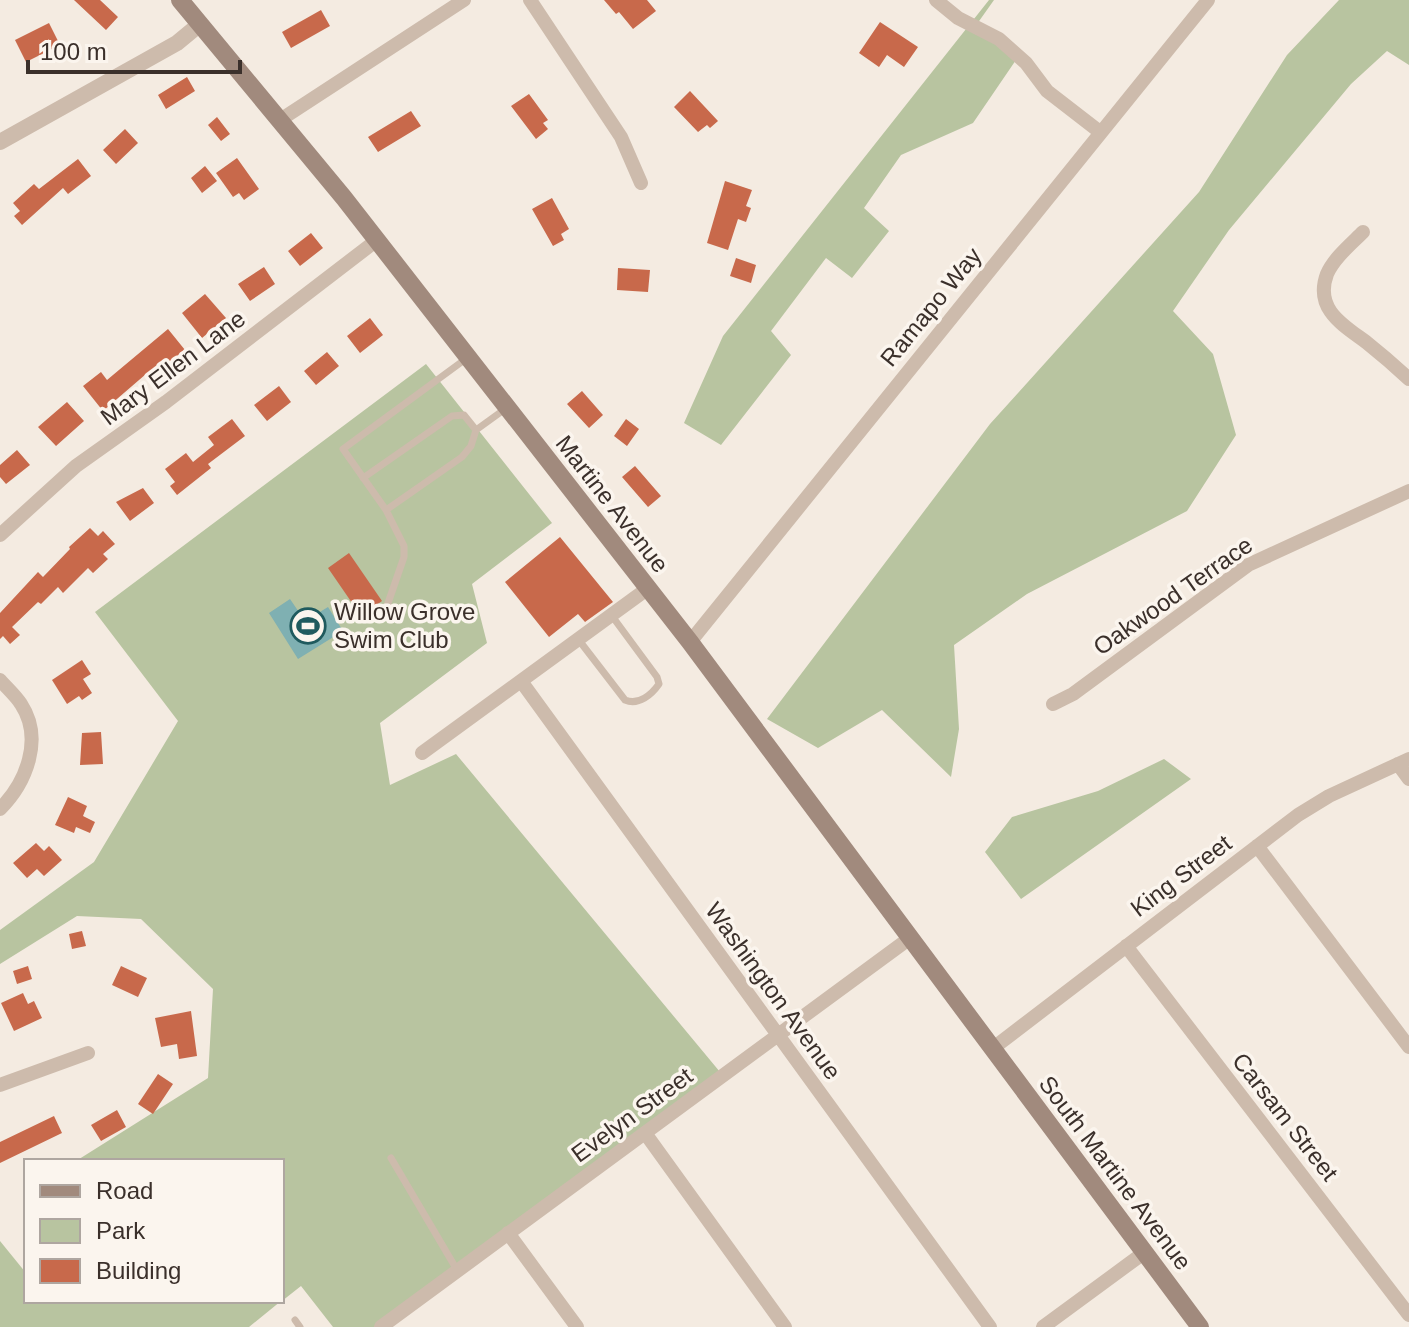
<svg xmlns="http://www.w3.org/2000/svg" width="1409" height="1327" font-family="Arial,sans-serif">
<rect width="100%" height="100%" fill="#f4ebe1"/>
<path fill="#b8c4a0" d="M989 0H994L977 24 1020 54 973 123 901 155 864 208 889 231 852 278 826 258 771 331 791 355 721 445 684 423 723 336Z
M1339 0H1409V65L1387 51 1351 84 1229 230 1173 311 1213 354 1236 435 1187 511 1027 594 954 645 959 729 951 777 882 710 818 748 767 719 990 424 1199 192 1287 55Z
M426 364 552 523 472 584 487 643 380 723 390 785 456 754 720 1072 383 1327H333L301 1286 282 1301V1161H76L208 1078 213 989 141 919 77 916 0 964V930L94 862 178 721 95 612Z
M1164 759 1191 779 1021 899 985 852 1012 817 1098 791Z
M0 1241 26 1273V1301H281L249 1327H0Z"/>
<path fill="#7fb0b2" d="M290 599 305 621 328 607 343 631 298 659 269 613Z"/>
<path fill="#c8694b" d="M74 0H100L118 17 106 30Z
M604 0H647L656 11 633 29 619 12 616 14Z
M321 10 330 26 291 48 282 32Z
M880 22 918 47 904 67 887 55 879 67 859 53Z
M49 23 60 45 26 62 15 40Z
M187 77 195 91 166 109 158 95Z
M690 91 718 121 710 128 707 125 698 132 674 107Z
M529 94 548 120 543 123 548 129 536 139 511 106Z
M411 111 421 126 378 152 368 137Z
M217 117 230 134 221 141 208 125Z
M125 129 138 143 116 164 103 150Z
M237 158 259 189 244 200 239 193 233 197 216 173Z
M78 159 91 176 68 194 63 188 22 225 14 216 20 211 13 203 34 184 39 189Z
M205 166 217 181 202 193 191 178Z
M725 181 752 190 746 206 751 208 746 222 738 219 728 250 707 243Z
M552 198 569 229 561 234 564 240 553 246 532 209Z
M311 233 323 248 300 266 288 251Z
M736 258 756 265 751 283 730 276Z
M264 267 275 284 250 301 238 284Z
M618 268 650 270 648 292 617 290Z
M205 294 226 318 202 338 182 313Z
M370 318 383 335 360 353 347 336Z
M168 329 185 350 150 378 146 374 103 411 83 386 101 372 107 380Z
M327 352 339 366 316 385 304 371Z
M279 386 291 402 267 421 254 405Z
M582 391 603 415 589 428 567 404Z
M67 402 84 421 56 446 38 427Z
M232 419 245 436 208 464 211 468 177 495 170 486 175 482 165 469 186 453 193 462 214 445 208 437Z
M626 419 639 429 627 446 614 436Z
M17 450 30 465 6 484 0 477V465Z
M635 466 661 496 648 507 622 477Z
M143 488 154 503 130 521 116 502Z
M90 528 98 536 103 531 115 544 103 554 108 559 93 573 88 568 63 593 58 587 41 604 38 602 12 627 20 635 10 644 3 636 0 639V613L38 572 43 577 70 549 69 547Z
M560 537 613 602 585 622 578 614 549 637 505 582Z
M349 553 382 601 361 616 328 568Z
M82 660 91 674 83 679 92 693 82 700 79 696 67 704 52 680Z
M101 732 103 764 80 765 82 733Z
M68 797 87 806 83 816 95 822 90 833 76 827 74 833 55 825Z
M36 843 44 851 49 846 62 860 44 876 37 869 27 878 13 863Z
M82 931 86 946 72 949 69 934Z
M28 966 32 979 17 984 13 971Z
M121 966 147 978 138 997 112 985Z
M23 993 28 1004 34 1001 42 1018 14 1031 1 1003Z
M191 1011 197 1056 179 1059 177 1044 161 1047 155 1018Z
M158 1074 173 1084 153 1114 138 1104Z
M117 1110 126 1127 101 1141 91 1125Z
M54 1116 62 1133 0 1163V1142Z"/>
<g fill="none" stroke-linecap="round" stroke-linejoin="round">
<path stroke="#cdbbac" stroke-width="7" d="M467 358 343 449 386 510 462 457 471 446 476 430 505 409
M363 478 452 416 464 415 476 430
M386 510 404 546V557L387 606
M578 639 625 700C639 706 652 694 659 684L657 677 612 616
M391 1158 457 1270
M295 1320 300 1327"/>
<path stroke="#cdbbac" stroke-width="14" d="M530 0 621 137 641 183
M936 0 958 18 999 39 1026 63 1047 91 1100 132
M280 120 464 0
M1363 232C1351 244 1334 258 1327 274 1314 309 1343 325 1366 342 1381 354 1395 366 1409 379
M0 535 76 466 166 402 377 240
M690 642 1208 0
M0 680C7 688 16 696 21 704 44 739 26 783 0 809
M521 681 990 1327
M1053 704 1073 694 1248 565 1409 491
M422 753 647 589
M1398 764 1409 779
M1257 846 1409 1047
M1126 946 1409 1315
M992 1049 1298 815 1329 796 1409 759
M0 1085 88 1053
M645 1133 785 1327
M508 1233 577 1327
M381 1327 910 938
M1043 1327 1145 1252"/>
<path stroke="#cdbbac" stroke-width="16" d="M0 142 177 43 200 24"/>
<path stroke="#a18a7d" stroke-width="18" d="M180 0 344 198 690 642 1200 1327"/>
</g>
<defs>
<symbol id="stadium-ring" viewBox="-11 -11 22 22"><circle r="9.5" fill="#fbf5ee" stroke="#1f5a5e" stroke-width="1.5"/><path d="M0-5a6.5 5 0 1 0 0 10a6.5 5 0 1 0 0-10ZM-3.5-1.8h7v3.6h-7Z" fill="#1f5a5e"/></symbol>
</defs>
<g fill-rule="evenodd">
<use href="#stadium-ring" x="288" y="606" width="40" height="40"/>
</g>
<g text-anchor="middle" stroke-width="7" stroke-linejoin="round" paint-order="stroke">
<g font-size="24" fill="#3b302b" stroke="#fbf5ee">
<text transform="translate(931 307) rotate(-51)" y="8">Ramapo Way</text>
<text transform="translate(173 368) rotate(-37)" y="8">Mary Ellen Lane</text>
<text transform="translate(612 504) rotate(52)" y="8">Martine Avenue</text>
<text transform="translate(1173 596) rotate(-35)" y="8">Oakwood Terrace</text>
<text transform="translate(1181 876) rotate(-37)" y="8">King Street</text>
<text transform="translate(773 991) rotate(54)" y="8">Washington Avenue</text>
<text transform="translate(632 1115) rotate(-36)" y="8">Evelyn Street</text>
<text transform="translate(1285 1117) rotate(52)" y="8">Carsam Street</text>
<text transform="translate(1115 1173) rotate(53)" y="8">South Martine Avenue</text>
</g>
<g font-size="24" fill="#3b302b" stroke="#fbf5ee" text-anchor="start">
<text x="334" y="620">Willow Grove<tspan x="334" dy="28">Swim Club</tspan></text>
</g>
</g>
<rect x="24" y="1159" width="260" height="144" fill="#fbf5ee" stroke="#aea6a0" stroke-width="2"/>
<rect x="40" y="1185" width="40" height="12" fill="#a18a7d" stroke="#aea6a0" stroke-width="2"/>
<text x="96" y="1199" font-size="24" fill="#3b302b">Road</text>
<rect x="40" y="1219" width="40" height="24" fill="#b8c4a0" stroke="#aea6a0" stroke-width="2"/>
<text x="96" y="1239" font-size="24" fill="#3b302b">Park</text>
<rect x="40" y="1259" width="40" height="24" fill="#c8694b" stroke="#aea6a0" stroke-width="2"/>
<text x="96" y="1279" font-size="24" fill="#3b302b">Building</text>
<path d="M28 60v12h212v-12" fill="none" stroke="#3b302b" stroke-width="4"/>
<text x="40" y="60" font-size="24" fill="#3b302b" stroke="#fbf5ee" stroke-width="6" paint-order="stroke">100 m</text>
</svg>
